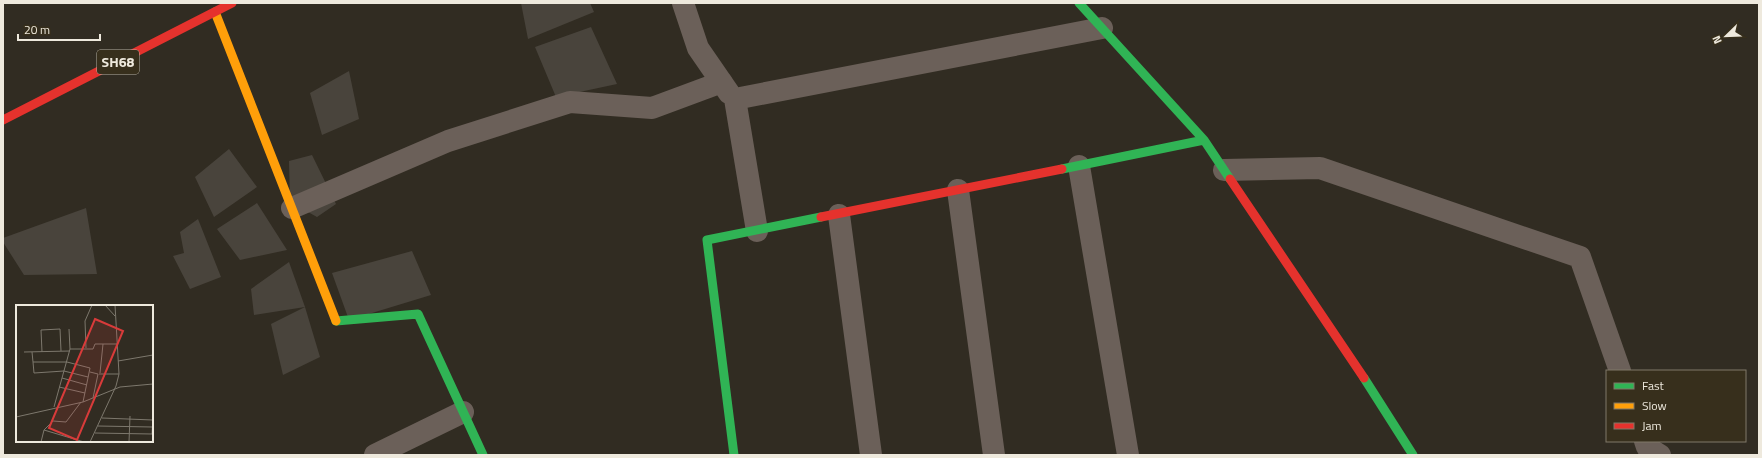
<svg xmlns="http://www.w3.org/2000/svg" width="1762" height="458" font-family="'Titillium Web',sans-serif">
<rect width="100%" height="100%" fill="#312c22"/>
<path fill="#49443c" d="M521 3H590L594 12 528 39Z
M591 27 617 84 556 97 535 47Z
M349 71 359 119 322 135 310 93Z
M229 149 257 187 214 217 195 177Z
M312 155 336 204 317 217 290 202 289 161Z
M257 203 287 250 240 260 217 229Z
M86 208 97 274 24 275 3 242V238Z
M198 219 221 277 190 289 173 256 184 253 180 232Z
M412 251 431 295 349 320 332 273Z
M289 262 305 307 254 315 251 289Z
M305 307 320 357 283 375 271 324Z"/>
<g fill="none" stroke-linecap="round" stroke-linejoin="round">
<path stroke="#6b6059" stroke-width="22" d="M683 3 698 48 729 93
M1079 166 1128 455
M1224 170 1320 168 1580 257 1620 371
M958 190 994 455
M292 208 448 141 570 102 652 108 722 82
M839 215 871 455
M757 231 735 99 1102 28
M1645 441 1647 447 1660 455
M375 455 463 412"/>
<path stroke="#30b455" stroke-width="9" d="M1079 3 1204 140 1230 179
M1062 169 1204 140
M336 321 418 314 483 455
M1364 378 1413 455
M734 455 707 240 821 217"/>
<path stroke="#ff9f0a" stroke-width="9" d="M215 12 336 321"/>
<path stroke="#e5322d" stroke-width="9" d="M3 120 232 3
M1230 179 1364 378
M821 217 1062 169"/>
</g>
<g text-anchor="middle" stroke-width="3" stroke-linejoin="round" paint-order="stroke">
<rect fill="#372f1c" stroke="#b7b1a3" stroke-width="1" x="97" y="50" width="42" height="24" rx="3"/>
<g font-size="14" font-weight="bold" fill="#eee9dd">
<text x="118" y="67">SH68</text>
</g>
</g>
<g transform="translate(16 305)">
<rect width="137" height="137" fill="#312c22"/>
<path fill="none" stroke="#7d786d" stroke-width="1" d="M89 0 99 11M53 24 54 44M70 43 69 16 76 0M8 47 54 46M16 47 17 57H51L74 63 67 97M26 47 25 25 44 24 45 46M102 56 137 50M17 57 18 68 48 66 72 72M74 67 82 69 77 93M84 68 87 39M83 69H103M46 73 71 80M43 82 69 88M38 102 54 44H77L79 39H101M0 112 67 97 104 82 137 79M86 113 137 115M82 121 136 122M28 125 37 116 50 117 65 97M79 128 136 129 137 112M25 137 28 125 68 137M74 137 100 81 103 69 99 0M113 137 114 111"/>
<path fill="#d83b3a" fill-opacity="0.15" stroke="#d83b3a" stroke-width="2" d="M79 14 107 26 61 135 33 123Z"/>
<rect width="137" height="137" fill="none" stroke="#eee9dd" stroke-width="2"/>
</g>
<rect width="1762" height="458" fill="none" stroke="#eee9dd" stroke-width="8"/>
<rect x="1606" y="370" width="140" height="72" fill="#372f1c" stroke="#807969"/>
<rect x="1614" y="383" width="20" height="6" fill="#30b455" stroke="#807969"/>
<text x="1642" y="390" font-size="12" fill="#eee9dd">Fast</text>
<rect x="1614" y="403" width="20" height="6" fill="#ff9f0a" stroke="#807969"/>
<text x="1642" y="410" font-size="12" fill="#eee9dd">Slow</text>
<rect x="1614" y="423" width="20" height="6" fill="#e5322d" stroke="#807969"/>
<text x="1642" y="430" font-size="12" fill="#eee9dd">Jam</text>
<g transform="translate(1726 36) rotate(247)" stroke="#372f1c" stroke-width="3" paint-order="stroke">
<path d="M0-3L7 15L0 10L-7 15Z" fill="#eee9dd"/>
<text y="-6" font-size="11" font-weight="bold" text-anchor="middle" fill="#eee9dd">N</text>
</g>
<path d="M18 34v6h82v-6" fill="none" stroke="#eee9dd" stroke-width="2"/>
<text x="24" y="34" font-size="12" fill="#eee9dd" stroke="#372f1c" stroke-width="3" paint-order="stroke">20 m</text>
</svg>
